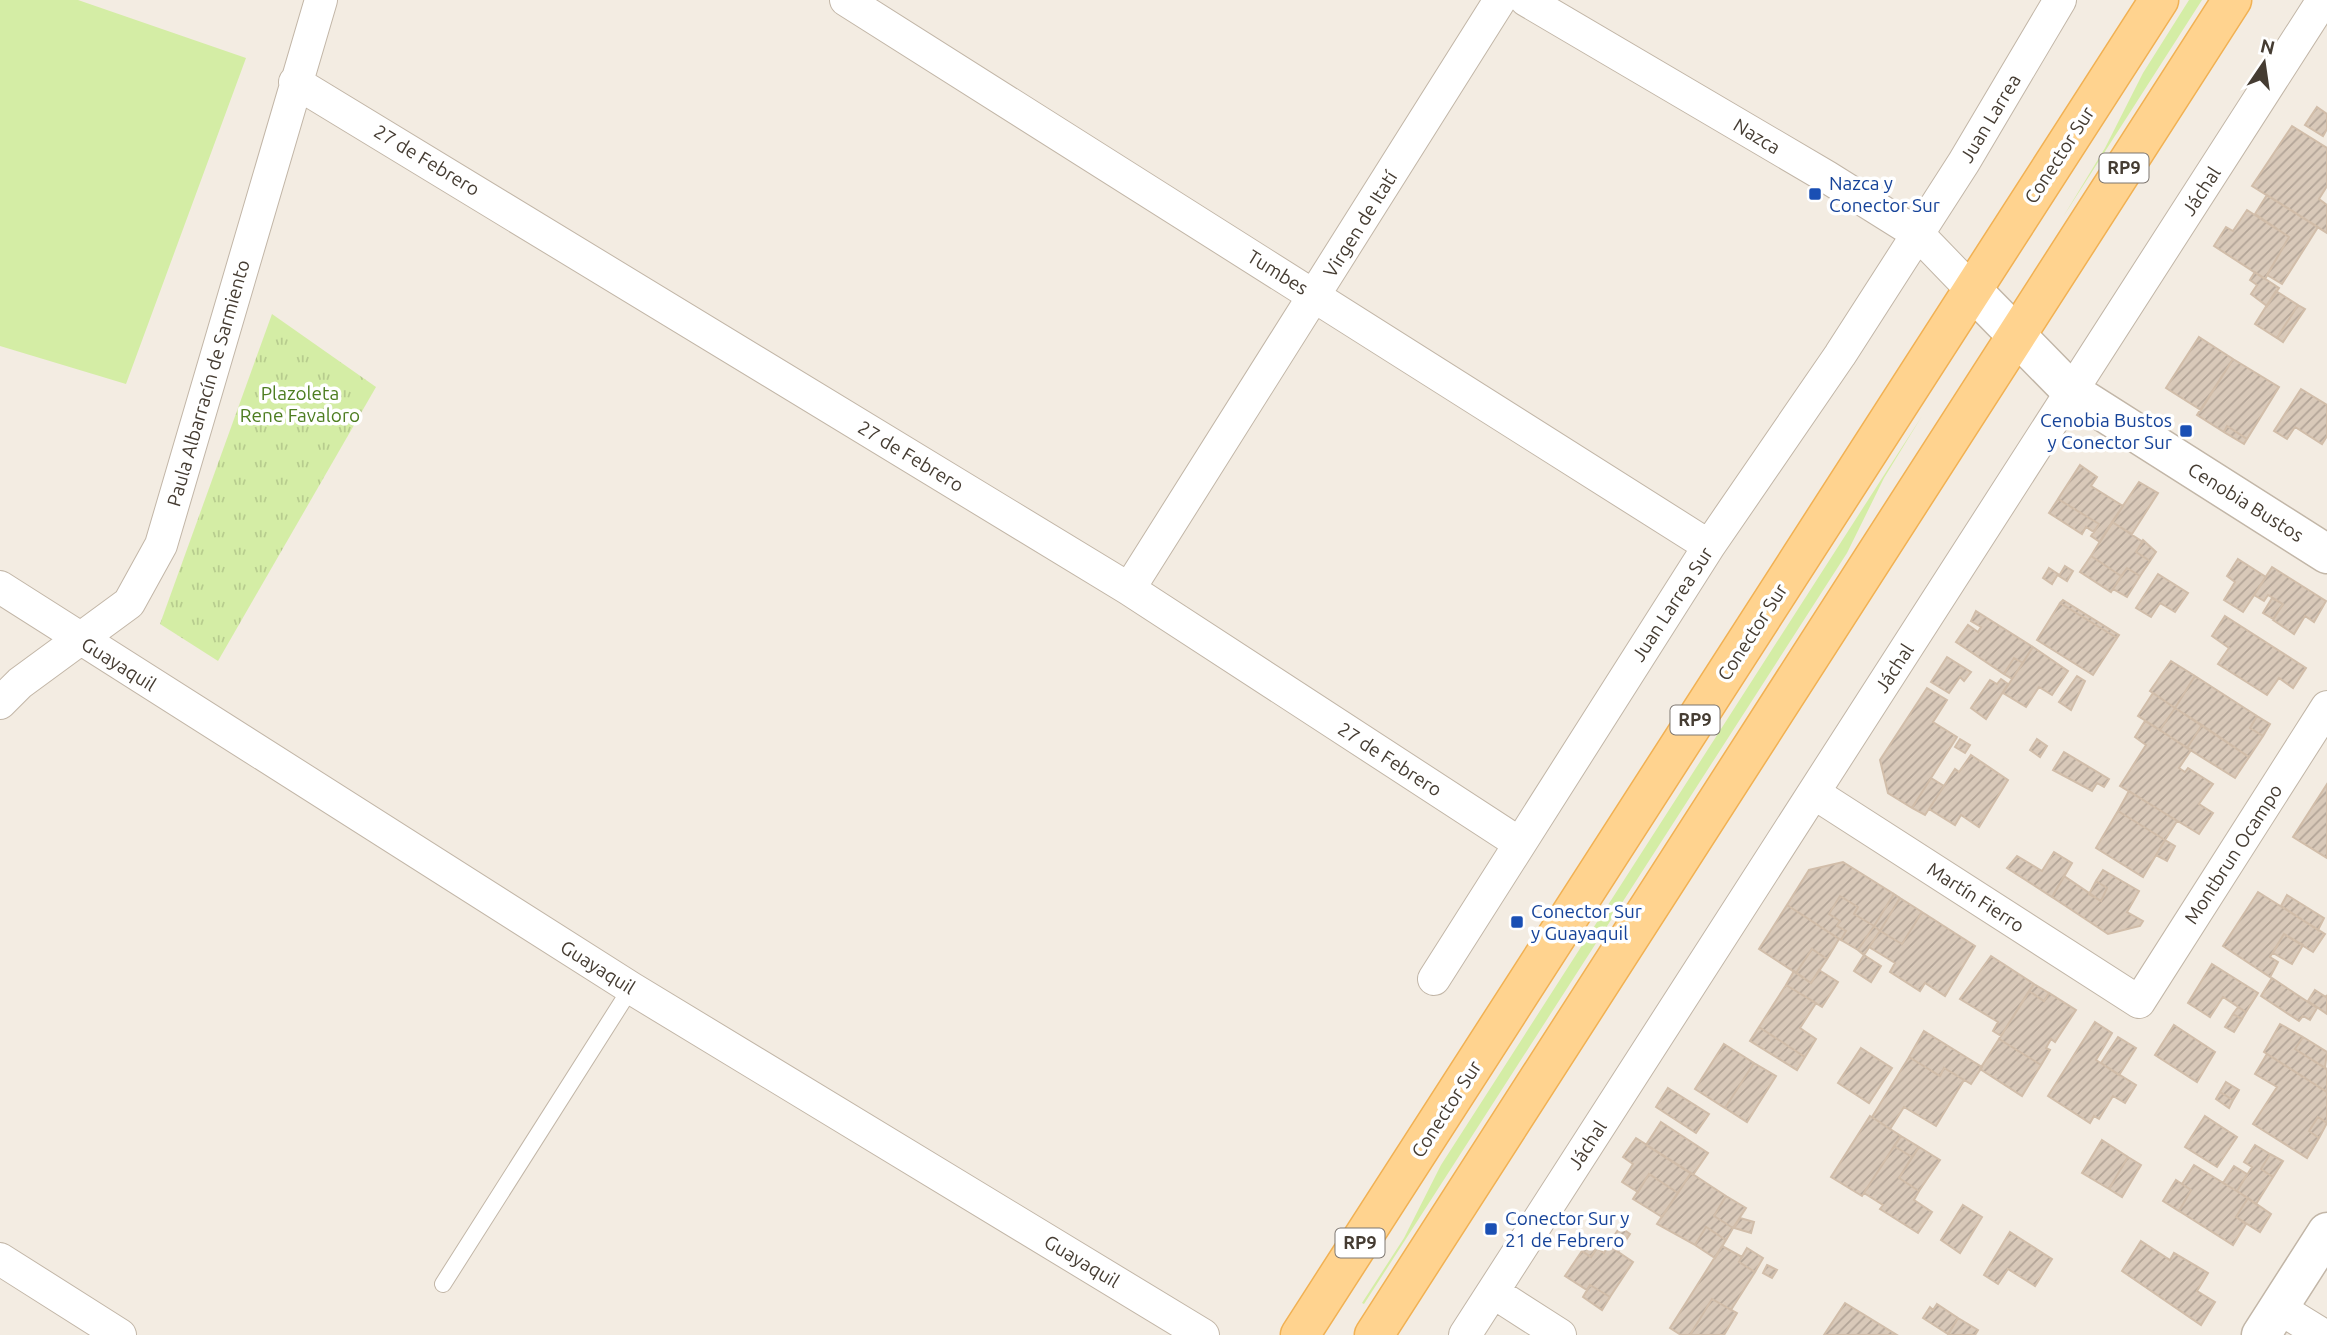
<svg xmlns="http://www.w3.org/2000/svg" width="2327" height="1335" font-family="Ubuntu,sans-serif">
<defs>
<pattern id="park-tufts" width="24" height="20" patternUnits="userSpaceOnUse" patternTransform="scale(1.75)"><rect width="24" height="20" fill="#d4eda5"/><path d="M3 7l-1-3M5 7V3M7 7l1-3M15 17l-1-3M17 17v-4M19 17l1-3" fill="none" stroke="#b7cc8e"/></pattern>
<pattern id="building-hatch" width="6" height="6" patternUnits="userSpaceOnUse" patternTransform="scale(1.75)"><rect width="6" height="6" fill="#d9c9b9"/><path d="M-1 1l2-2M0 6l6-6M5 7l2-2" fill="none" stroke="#b2a497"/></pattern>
</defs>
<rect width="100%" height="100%" fill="#f3ece2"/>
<path fill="#d4eda5" d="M0 0H78L246 58 126 384 0 346Z
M2189 0H2202L2063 217 2105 148 2143 73Z
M1922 416 1884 478 1847 553 1364 1304 1362 1303 1404 1238 1441 1165Z"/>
<path fill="url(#park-tufts)" d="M272 314 376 387 218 661 160 624Z"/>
<path fill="url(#building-hatch)" stroke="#d1bda9" stroke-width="2" d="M2317 107 2327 114V129L2323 136 2305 125Z
M2292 126 2327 148V186L2319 199 2327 205V233L2252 186Z
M2267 195 2318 227 2282 284 2267 275 2289 237 2255 214Z
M2247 210 2289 237 2265 279 2214 246 2226 227 2233 231Z
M2255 272 2279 288 2267 306 2251 294 2257 285 2250 280Z
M2276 291 2298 305 2277 338 2255 324Z
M2298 305 2305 309 2283 342 2277 338Z
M2199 337 2233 359 2201 410 2166 388Z
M2233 359 2279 387 2247 439 2227 426 2224 432 2197 415Z
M2301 389 2327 405V436L2322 444 2295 427 2287 439 2274 431Z
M2227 426 2247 439 2244 444 2224 432Z
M2080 465 2097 477 2091 486 2123 506 2100 542 2091 536 2099 524 2058 499Z
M2139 482 2158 493 2132 534 2112 522Z
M2058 499 2099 524 2094 532 2086 527 2082 534 2049 513Z
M2112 522 2143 542 2136 552 2150 561 2140 576 2127 568 2121 576 2091 556Z
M2143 540 2156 552 2150 561 2136 552Z
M2091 556 2121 576 2111 592 2080 572Z
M2238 559 2266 577 2243 612 2224 600 2235 582 2227 576Z
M2065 566 2073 571 2067 581 2059 576Z
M2272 567 2326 601 2314 622 2305 616 2294 634 2273 620 2283 604 2268 595 2264 601 2254 595Z
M2049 568 2058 574 2052 584 2043 578Z
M2127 568 2140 576 2127 597 2113 589Z
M2158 574 2188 593 2175 612 2160 603 2151 617 2136 608Z
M2272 598 2283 604 2273 619 2263 613Z
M2063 600 2119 635 2117 638 2060 603Z
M2060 603 2117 638 2093 675 2037 640Z
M1976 611 2033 647 2023 663 2014 658 2004 674 1956 642 1968 625 1978 632 1981 627 1971 621Z
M2225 616 2306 668 2293 688 2279 678 2267 695 2218 664 2229 648 2212 636Z
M2033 647 2068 671 2052 695 2039 687 2026 707 2003 693Z
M1947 657 1971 672 1964 681 1960 677 1949 693 1931 682Z
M2014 658 2023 663 2012 679 2004 674Z
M2171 661 2195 676 2175 708 2150 691Z
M2077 676 2085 681 2071 710 2059 702Z
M2195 676 2257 716 2250 728 2263 736 2249 757 2175 708Z
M2001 679 2008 684 1986 719 1971 708 1990 680 1997 684Z
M1927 688 1947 700 1933 722 1957 737 1912 808 1888 793 1880 760Z
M2153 693 2175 708 2160 730 2138 716Z
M2175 708 2202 725 2187 748 2160 730Z
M2257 716 2270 724 2263 736 2250 728Z
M2145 721 2191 750 2179 768 2185 772 2188 768 2213 784 2199 804 2213 813 2199 834 2120 786 2146 745 2135 737Z
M2202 725 2249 757 2235 778 2187 748Z
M1960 739 1970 745 1965 753 1955 747Z
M2037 739 2047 746 2040 757 2030 750Z
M2064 752 2109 779 2104 787 2097 783 2092 791 2053 770Z
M1971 755 2008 780 1979 827 1961 815 1955 825 1929 809 1955 769 1959 772Z
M1931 778 1944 786 1925 815 1912 808Z
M2327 784V858L2293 837Z
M2129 791 2177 821 2165 840 2118 811Z
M2118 811 2165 840 2143 877 2096 848Z
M2165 840 2175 846 2167 861 2156 855Z
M2054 852 2072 863 2052 897 2007 868 2017 856 2042 871Z
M1843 862 1894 894 1874 926 1854 914 1858 907 1840 896 1829 914 1840 921 1837 926 1846 931 1841 940 1787 905 1809 870Z
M2103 870 2139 891 2127 912 2143 921 2140 926 2108 934 2052 897 2064 876 2101 901 2107 888 2096 881Z
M2096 881 2107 888 2101 901 2089 894Z
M2258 892 2325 934 2313 952 2284 934 2270 957 2278 962 2270 977 2223 946Z
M1894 894 1900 898 1880 931 1874 926Z
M2287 895 2324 918 2318 930 2281 906Z
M1840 896 1858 907 1854 914 1874 926 1858 950 1841 940 1846 931 1837 926 1840 921 1829 914Z
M1900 898 1922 912 1902 944 1880 931Z
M1787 905 1839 939 1827 959 1812 949 1796 973 1759 949Z
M1922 912 1975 946 1945 996 1925 983 1920 991 1890 972 1895 963 1869 947 1880 931 1902 944Z
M1874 926 1880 931 1864 955 1858 950Z
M2284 934 2303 945 2292 964 2273 953Z
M1812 949 1827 959 1811 983 1796 973Z
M1864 955 1881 966 1871 982 1854 971Z
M1991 956 2034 984 2001 1036 1993 1031 1998 1022 1960 999Z
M2212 964 2258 993 2246 1012 2223 997 2210 1017 2188 1003Z
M1819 970 1838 982 1822 1007 1786 985 1794 971 1811 983Z
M2272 978 2317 1008 2310 1020 2303 1016 2299 1021 2261 996Z
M2034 984 2049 993 2044 1001 2029 991Z
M1786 985 1816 1003 1800 1028 1816 1039 1805 1057 1759 1027Z
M2315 990 2326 997 2327 995V1014L2308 1001Z
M2029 991 2044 1001 2049 993 2076 1010 2055 1042 2051 1039 2046 1048 2050 1050 2041 1065 1999 1039Z
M2238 1007 2246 1012 2242 1019 2233 1014Z
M2233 1014 2242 1019 2234 1032 2225 1027Z
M2095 1022 2112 1033 2096 1060 2136 1085 2125 1103 2113 1096 2099 1119 2094 1116 2090 1123 2048 1096Z
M2280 1024 2303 1037 2295 1049 2327 1069V1092L2264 1052Z
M2174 1025 2215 1052 2197 1082 2155 1055Z
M1759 1027 1805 1057 1797 1070 1750 1041Z
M1924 1031 1982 1067 1971 1084 1944 1068 1940 1076 1909 1057Z
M2118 1037 2136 1048 2119 1075 2101 1063Z
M2303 1037 2327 1052 2325 1068 2295 1049Z
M1999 1039 2041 1065 2022 1096 1980 1069Z
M1724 1044 1754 1063 1725 1108 1695 1089Z
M1861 1048 1892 1068 1869 1103 1838 1083Z
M2267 1054 2327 1092V1123L2318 1117 2309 1131 2319 1138 2307 1158 2253 1124 2277 1087 2255 1074Z
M1909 1057 1940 1076 1944 1068 1964 1080 1936 1126 1904 1107 1890 1129 1872 1117Z
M1754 1063 1776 1076 1747 1122 1725 1108Z
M2226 1082 2239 1090 2233 1100 2220 1092Z
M1668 1088 1709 1114 1696 1133 1656 1107Z
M2220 1092 2233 1100 2229 1108 2216 1099Z
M1870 1116 1901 1136 1862 1196 1831 1177Z
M2205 1116 2237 1137 2217 1167 2185 1147Z
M2318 1117 2327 1123 2319 1138 2309 1131Z
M1661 1122 1708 1153 1693 1175 1646 1145Z
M1901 1136 1919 1147 1912 1157 1894 1146Z
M1636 1138 1691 1173 1678 1193 1649 1174 1638 1192 1622 1182 1633 1164 1623 1157Z
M2102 1140 2128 1157 2109 1189 2082 1173Z
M2255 1145 2270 1154 2261 1169 2273 1177 2256 1204 2237 1191 2252 1167 2244 1162Z
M1894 1146 1912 1157 1899 1178 1919 1191 1914 1200 1932 1212 1918 1233 1880 1209 1883 1205 1864 1193Z
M1919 1147 1940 1160 1919 1191 1899 1178Z
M2270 1154 2283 1161 2273 1177 2261 1169Z
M2128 1157 2141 1165 2122 1197 2109 1189Z
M2194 1165 2248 1198 2236 1217 2246 1224 2233 1245 2179 1211 2191 1190 2182 1184Z
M2234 1166 2247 1174 2237 1191 2223 1183Z
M1691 1173 1726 1196 1714 1216 1733 1228 1726 1240 1706 1227 1695 1245 1657 1224Z
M1649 1174 1678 1193 1662 1217 1633 1199Z
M2176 1180 2191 1190 2179 1211 2163 1201Z
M1726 1196 1746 1208 1733 1228 1714 1216Z
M2248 1198 2271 1214 2260 1232 2236 1217Z
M1963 1205 1982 1217 1960 1253 1941 1240Z
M1740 1218 1754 1222 1751 1233 1734 1228Z
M1620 1227 1630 1234 1618 1252 1608 1245Z
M1706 1227 1726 1240 1715 1258 1695 1245Z
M2010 1232 2052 1259 2035 1286 2008 1269 1998 1284 1984 1275Z
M1592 1235 1601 1241 1591 1257 1582 1251Z
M2141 1241 2170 1260 2174 1253 2208 1273 2197 1291 2215 1302 2201 1325 2122 1271Z
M1608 1245 1633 1262 1610 1297 1590 1285 1587 1290 1565 1276 1582 1251 1591 1257 1597 1248 1604 1253Z
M1722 1246 1742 1257 1739 1262 1755 1272 1731 1310 1712 1299 1690 1335H1681L1670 1328Z
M1747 1248 1763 1258 1755 1272 1739 1262Z
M1767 1265 1777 1270 1772 1278 1763 1273Z
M1590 1285 1610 1297 1602 1310 1583 1297Z
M1712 1299 1737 1313 1724 1335H1690Z
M1845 1303 1897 1335H1824Z
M1937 1304 1958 1318 1948 1334 1923 1318 1930 1307 1933 1310Z
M1958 1318 1978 1330 1975 1335H1948Z"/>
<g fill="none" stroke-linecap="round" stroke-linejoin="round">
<defs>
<path id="service" d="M443 1284 631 988"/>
<path id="minor" d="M846 0 1709 546
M1526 0 1827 177 1918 234 1972 290
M295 82 1129 589 1519 843
M0 587 631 988 1203 1335
M1129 589 1500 0
M0 703 20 683 129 603 161 545 321 0
M1814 793 2139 1002 2327 707
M1434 979 1709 546 1840 355 1964 162 2060 0
M0 1259 120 1335
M1493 1292 1560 1335
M2279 1308 2323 1335
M1465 1335 2323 0"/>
<path id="tertiary" d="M1972 290 2072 392 2327 554
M2261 1335 2327 1232"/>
<path id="primary" d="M1300 1335 2159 0
M1374 1335 2232 0"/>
</defs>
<use href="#service" stroke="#c2b6a7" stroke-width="18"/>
<use href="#minor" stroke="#c2b6a7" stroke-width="34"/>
<use href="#tertiary" stroke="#c2b6a7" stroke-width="41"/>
<use href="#primary" stroke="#f1b153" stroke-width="41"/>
<use href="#service" stroke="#fff" stroke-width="16"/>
<use href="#minor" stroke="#fff" stroke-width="32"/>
<use href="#tertiary" stroke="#fff" stroke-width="38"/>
<use href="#primary" stroke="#ffd38f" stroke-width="38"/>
</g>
<g fill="#1a4fb4" stroke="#fff" stroke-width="2.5">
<rect x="1808" y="187" width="14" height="14" rx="3.5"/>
<rect x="2179" y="424" width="14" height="14" rx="3.5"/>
<rect x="1510" y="915" width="14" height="14" rx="3.5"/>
<rect x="1484" y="1222" width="14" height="14" rx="3.5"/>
</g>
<g text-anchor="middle" stroke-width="7" stroke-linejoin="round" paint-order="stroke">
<g fill="#fff" stroke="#7d7670" stroke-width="2">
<rect x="2099.5" y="153.5" width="49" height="29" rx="5"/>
<rect x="1670.5" y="705.5" width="49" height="29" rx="5"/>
<rect x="1335.5" y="1228.5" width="49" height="29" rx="5"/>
</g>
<g font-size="18" font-weight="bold" fill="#453c32">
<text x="2124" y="174">RP9</text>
<text x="1695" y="726">RP9</text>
<text x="1360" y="1249">RP9</text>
</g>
<g font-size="19" fill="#453c32" stroke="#fff">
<text transform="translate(1990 118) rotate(-59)" y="7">Juan Larrea</text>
<text transform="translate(1757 136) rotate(31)" y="7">Nazca</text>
<text transform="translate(2059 155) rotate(-57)" y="7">Conector Sur</text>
<text transform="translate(427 160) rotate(31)" y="7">27 de Febrero</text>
<text transform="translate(2201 191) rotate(-57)" y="7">Jáchal</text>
<text transform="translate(1360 224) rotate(-58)" y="7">Virgen de Itatí</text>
<text transform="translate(1278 272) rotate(32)" y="7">Tumbes</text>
<text transform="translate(208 383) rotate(-74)" y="7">Paula Albarracín de Sarmiento</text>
<text transform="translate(911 456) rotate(31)" y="7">27 de Febrero</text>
<text transform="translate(2246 502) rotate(32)" y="7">Cenobia Bustos</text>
<text transform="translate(1672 604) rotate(-57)" y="7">Juan Larrea Sur</text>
<text transform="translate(1752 632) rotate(-57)" y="7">Conector Sur</text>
<text transform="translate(119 664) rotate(32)" y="7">Guayaquil</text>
<text transform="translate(1894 668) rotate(-57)" y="7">Jáchal</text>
<text transform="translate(1390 759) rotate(33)" y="7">27 de Febrero</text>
<text transform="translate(2233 854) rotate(-57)" y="7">Montbrun Ocampo</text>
<text transform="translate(1976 897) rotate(33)" y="7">Martín Fierro</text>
<text transform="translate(598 967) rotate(32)" y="7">Guayaquil</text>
<text transform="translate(1446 1109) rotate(-57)" y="7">Conector Sur</text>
<text transform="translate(1587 1145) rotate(-57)" y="7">Jáchal</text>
<text transform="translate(1082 1261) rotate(31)" y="7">Guayaquil</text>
</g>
<g font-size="19" fill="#164399" stroke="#fff" text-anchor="start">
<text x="1829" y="190">Nazca y<tspan x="1829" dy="22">Conector Sur</tspan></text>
<text x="2172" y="427" text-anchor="end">Cenobia Bustos<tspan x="2172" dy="22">y Conector Sur</tspan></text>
<text x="1531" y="918">Conector Sur<tspan x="1531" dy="22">y Guayaquil</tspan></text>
<text x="1505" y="1225">Conector Sur y<tspan x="1505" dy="22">21 de Febrero</tspan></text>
</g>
<g font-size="19" fill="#4d7d20" stroke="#fff">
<text x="300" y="400">Plazoleta<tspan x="300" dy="22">Rene Favaloro</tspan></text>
</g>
</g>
<g transform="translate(2264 63) rotate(13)" stroke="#ffffff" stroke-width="5" paint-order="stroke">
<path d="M0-5L12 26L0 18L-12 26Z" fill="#453c32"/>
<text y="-10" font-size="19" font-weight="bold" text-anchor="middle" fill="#453c32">N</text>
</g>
</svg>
